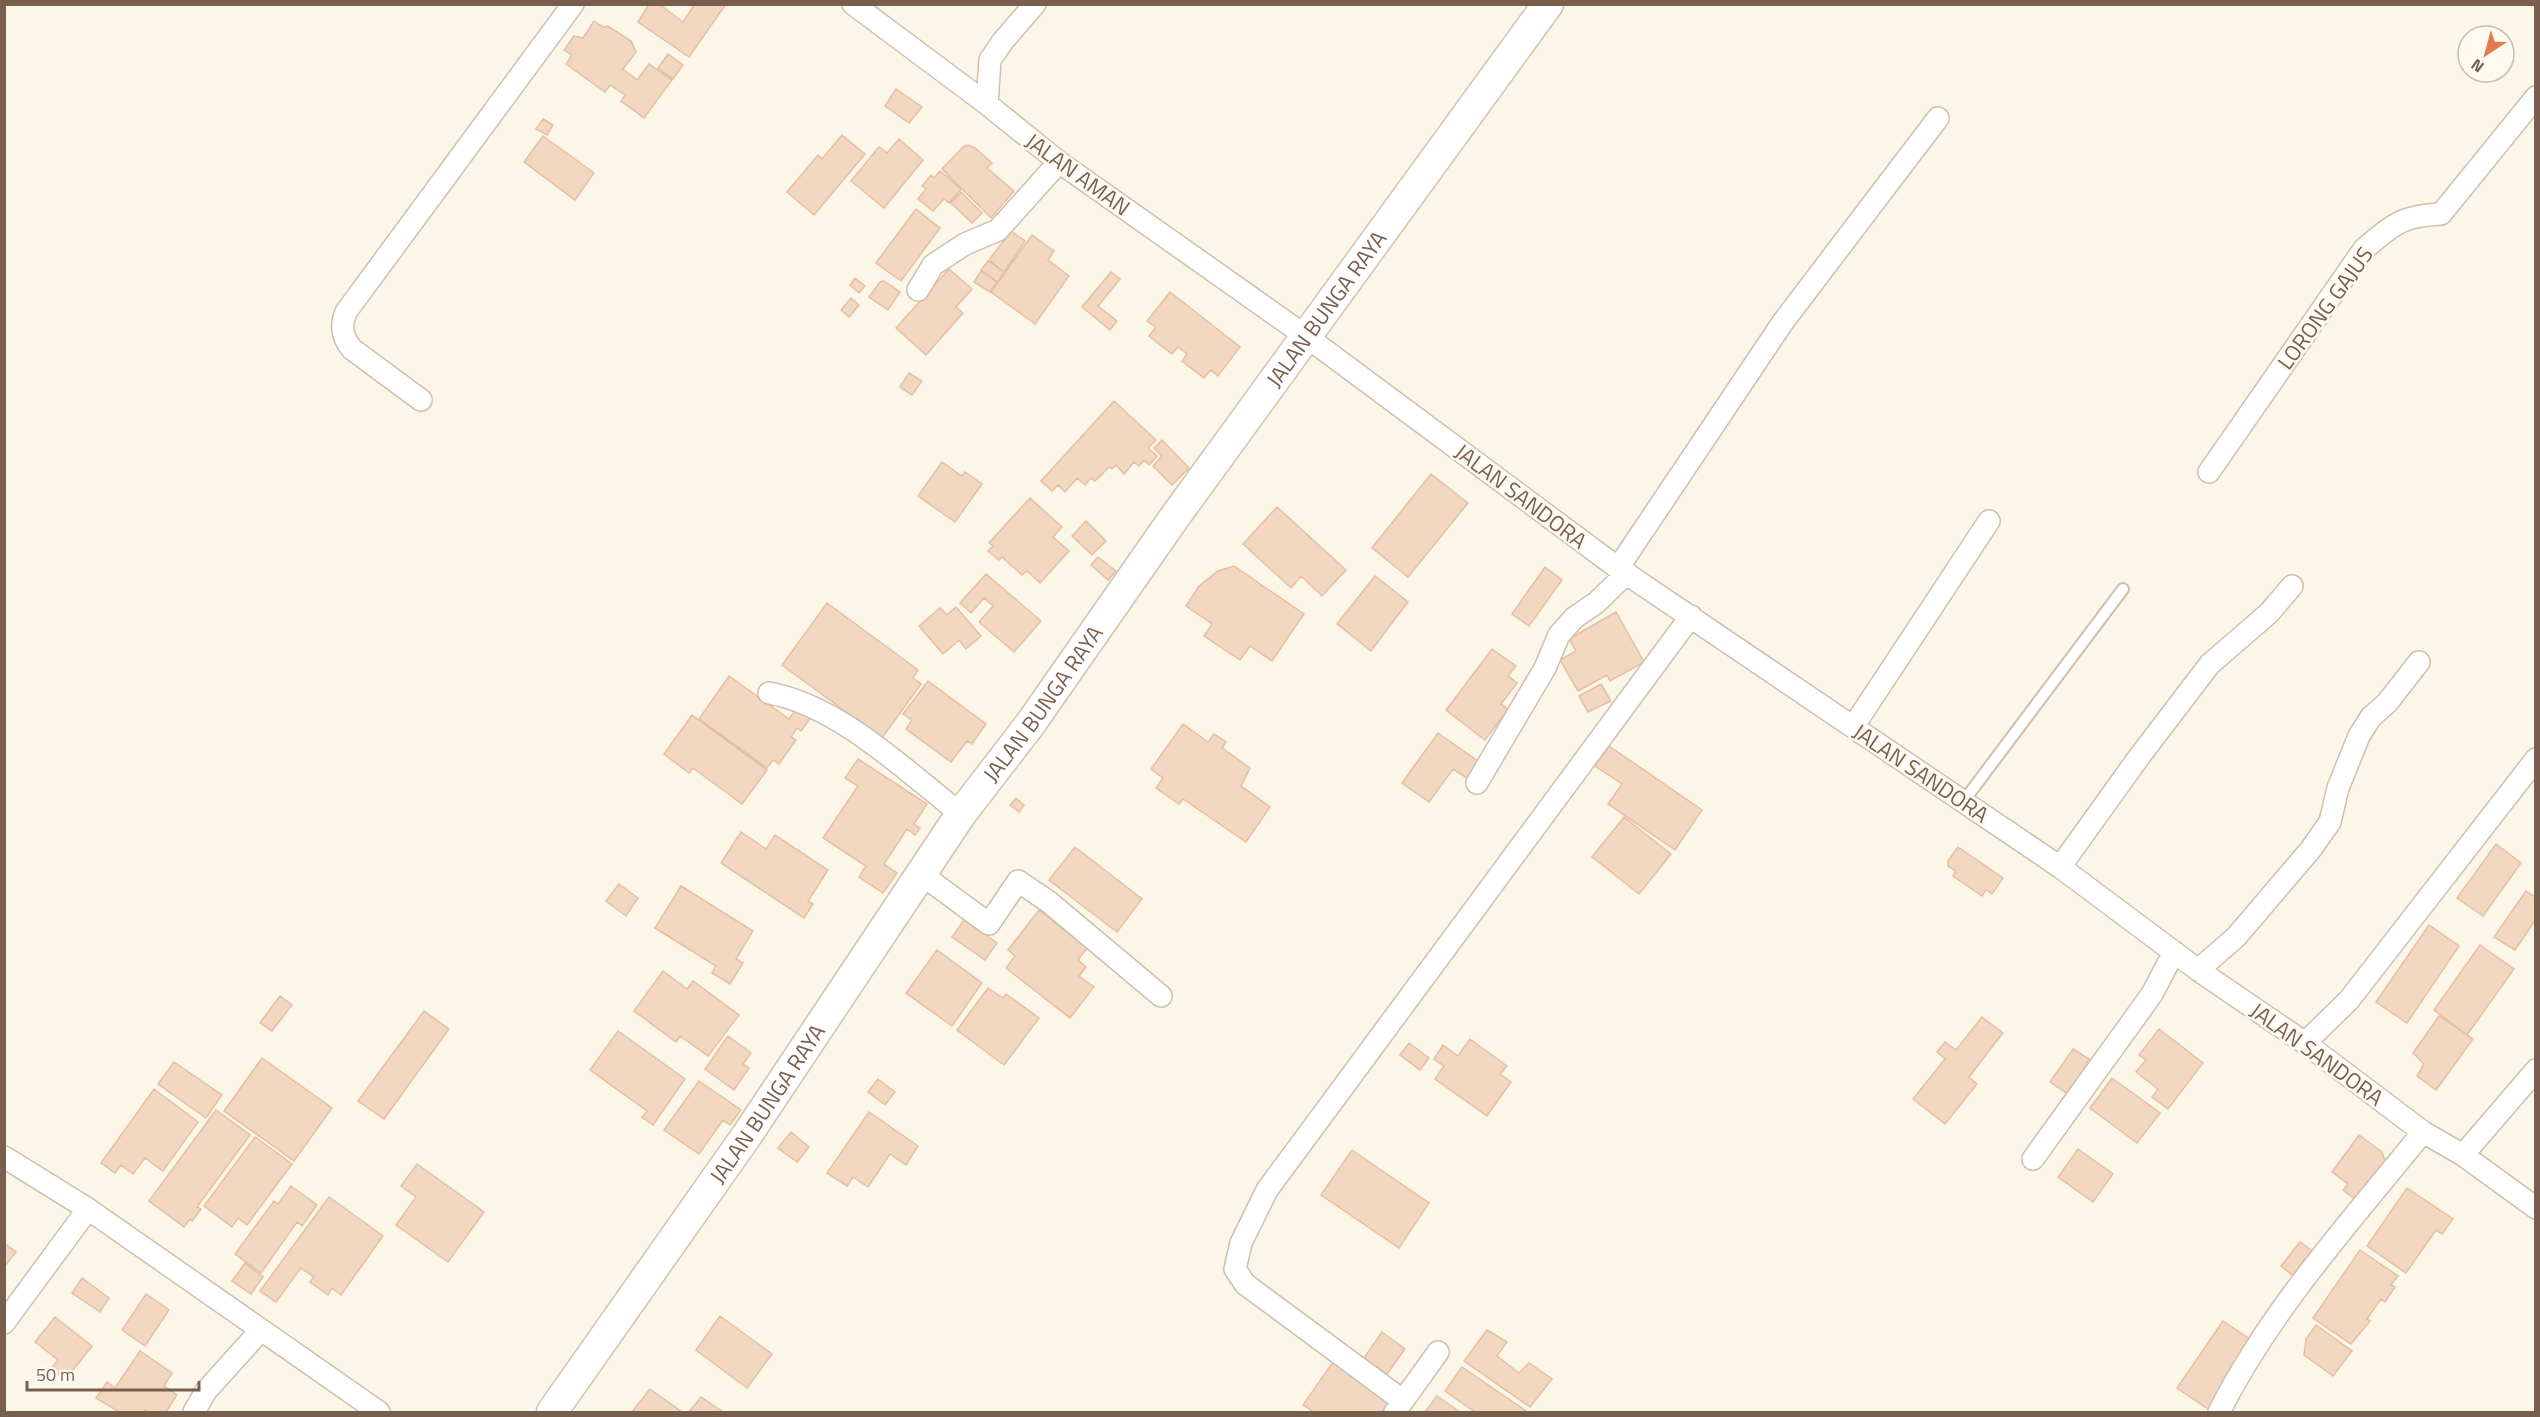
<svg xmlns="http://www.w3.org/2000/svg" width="2540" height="1417" font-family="'Titillium Web',sans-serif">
<rect width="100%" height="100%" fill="#fcf6e9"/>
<path fill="#f2d7c1" stroke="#e5bfa1" stroke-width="1.5" d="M649 4H659L683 22 695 4H726L689 57 638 22Z
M594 21 603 27 608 26 631 41 636 52 623 69 637 80 649 64 672 80 644 118 621 101 625 95 610 85 605 92 566 64 572 55 564 50 574 36 583 38Z
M668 54 683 65 673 79 658 68Z
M896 89 922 107 909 123 885 106Z
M543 119 553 125 547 135 536 129Z
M842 135 865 154 814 215 787 192 818 155 822 159Z
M543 136 594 173 575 200 524 162Z
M899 139 923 160 884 208 851 181 879 147 887 153Z
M968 145 975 148 992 163 987 168 1014 191 991 218 942 169 963 147Z
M940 171 961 189 949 203 944 199 933 211 918 199 926 189 922 186 931 175 934 178Z
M961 192 982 213 972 223 951 203Z
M916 209 940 228 901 281 876 263Z
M1011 231 1025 241 1004 272 989 260Z
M1032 235 1054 251 1048 260 1069 276 1035 324 991 292Z
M988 261 1004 272 998 282 981 270Z
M949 269 972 289 956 307 963 313 926 355 896 328Z
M981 271 997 282 990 292 974 282Z
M1111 272 1120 279 1098 306 1117 321 1110 330 1082 307Z
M855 278 865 286 859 293 850 285Z
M884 281 900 292 888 310 869 297 880 282Z
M1170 292 1240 347 1218 376 1211 370 1204 378 1182 361 1187 354 1178 347 1172 354 1149 336 1156 327 1147 321Z
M851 298 859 305 849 317 841 310Z
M909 373 922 381 912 395 900 387Z
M1114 401 1156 440 1148 448 1157 456 1149 465 1144 460 1139 466 1134 462 1124 474 1116 465 1112 469 1109 467 1095 481 1091 478 1085 485 1077 478 1065 492 1058 485 1052 491 1041 481Z
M1162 440 1189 468 1172 485 1153 466 1162 456 1154 448Z
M942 462 962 476 965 472 982 484 955 522 918 496Z
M1431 474 1468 503 1408 577 1372 548Z
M1030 498 1062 527 1053 537 1069 551 1040 583 1027 571 1022 575 1002 557 999 560 988 551 993 546 989 543Z
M1277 507 1346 570 1322 596 1301 576 1291 588 1243 544Z
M1086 521 1106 541 1092 555 1072 536Z
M1098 557 1116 571 1108 580 1091 565Z
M1234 566 1304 614 1272 661 1250 646 1240 660 1204 636 1212 624 1186 606 1199 586 1218 571Z
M1545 567 1562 580 1529 626 1512 614Z
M986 574 1041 621 1014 652 979 622 993 606 984 598 971 613 960 603Z
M1375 576 1408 602 1371 651 1337 624Z
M827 603 918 670 913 678 921 684 882 738 782 665Z
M956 607 981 636 966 649 959 640 943 654 919 626 940 608 947 615Z
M1616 612 1644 662 1610 681 1607 675 1578 691 1560 660 1576 651 1569 639Z
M1492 649 1516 666 1508 676 1517 683 1501 704 1508 709 1485 740 1446 710Z
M729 676 789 719 798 707 812 716 801 731 797 728 791 737 796 740 779 764 773 760 767 768 699 719Z
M928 681 986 724 972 744 967 741 951 762 906 729 912 720 903 714Z
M1601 684 1611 701 1588 712 1579 696Z
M692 715 767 770 742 804 693 768 689 773 664 754Z
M1183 724 1208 742 1214 734 1226 742 1222 748 1250 768 1241 786 1270 807 1246 842 1183 799 1179 804 1156 788 1163 778 1151 769Z
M1438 733 1479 762 1467 778 1453 769 1429 802 1402 783Z
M1609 746 1702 810 1675 850 1608 804 1622 784 1595 766Z
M858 759 927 804 914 824 920 828 915 835 907 829 884 864 897 873 883 893 859 877 866 866 823 838 858 786 845 778Z
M1016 798 1024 805 1019 812 1010 805Z
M1624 817 1671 854 1639 894 1592 857Z
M741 832 766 849 775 835 828 870 808 901 813 904 804 918 721 863Z
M2496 844 2521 863 2483 916 2457 898Z
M1075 847 1142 899 1117 932 1049 880Z
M1958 847 2003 878 1992 894 1986 890 1982 896 1953 876 1956 871 1948 866V861Z
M619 884 638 898 626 916 606 901Z
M681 886 753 931 736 959 743 963 730 984 712 973 716 966 655 928Z
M2526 891 2536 898V919L2515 950 2494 937Z
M1039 910 1087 948 1078 960 1086 967 1079 976 1094 987 1070 1018 1006 968 1015 956 1008 950Z
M964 920 997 943 985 960 952 937Z
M2429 925 2459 946 2407 1023 2376 1002Z
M2480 945 2514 969 2467 1035 2434 1010Z
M937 950 982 983 952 1026 906 993Z
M663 971 687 989 693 981 739 1015 708 1056 680 1036 676 1042 634 1011Z
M988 988 1003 998 1006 994 1039 1018 1004 1065 957 1030Z
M280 996 292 1005 272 1031 260 1023Z
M424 1011 449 1029 384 1119 358 1101Z
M2439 1016 2473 1039 2436 1090 2417 1076 2424 1064 2413 1053Z
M1982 1017 2003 1033 1969 1077 1977 1084 1945 1124 1913 1099 1945 1059 1937 1052 1945 1042 1956 1050Z
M2159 1029 2203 1063 2168 1109 2152 1097 2158 1089 2136 1072 2146 1060 2139 1055Z
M618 1031 685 1079 653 1125 642 1117 647 1111 590 1070Z
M728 1036 751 1053 743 1064 749 1068 734 1090 705 1069Z
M1470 1039 1507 1066 1500 1074 1511 1082 1487 1116 1435 1079 1444 1066 1434 1059 1443 1045 1458 1056Z
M1409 1043 1429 1058 1420 1070 1400 1055Z
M2073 1049 2089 1059 2087 1062 2091 1065 2071 1096 2050 1082Z
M262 1058 332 1108 294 1161 224 1111Z
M174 1062 222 1095 206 1118 158 1084Z
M2112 1078 2160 1113 2137 1143 2090 1108Z
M878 1079 895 1092 885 1105 868 1092Z
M699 1081 741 1110 730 1125 723 1120 699 1154 664 1130Z
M154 1089 198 1122 163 1171 145 1158 133 1174 121 1165 115 1173 101 1163Z
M216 1110 250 1135 197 1207 201 1209 192 1221 190 1219 184 1227 149 1201Z
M869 1112 918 1146 906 1165 890 1154 868 1187 853 1177 847 1186 827 1173Z
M791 1132 809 1147 797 1162 778 1148Z
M2359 1135 2382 1152 2386 1163 2363 1205 2343 1190 2348 1184 2332 1172Z
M255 1137 292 1164 247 1225 238 1218 232 1227 204 1206Z
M2078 1149 2113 1174 2093 1202 2058 1177Z
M1352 1150 1429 1203 1399 1248 1321 1195Z
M417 1164 484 1212 448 1262 396 1225 416 1197 401 1186Z
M291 1186 317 1205 302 1226 297 1222 261 1273 235 1254 274 1201 278 1204Z
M2407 1188 2453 1219 2442 1234 2436 1230 2406 1273 2367 1246Z
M329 1197 383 1236 341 1295 332 1288 328 1295 310 1282 314 1277 301 1268 276 1302 260 1291Z
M2300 1242 2318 1255 2298 1280 2281 1266Z
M4 1243 16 1252 4 1267Z
M2360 1250 2398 1276 2391 1285 2395 1287 2385 1302 2381 1299 2367 1319 2370 1321 2351 1344 2313 1318Z
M245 1263 263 1277 251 1294 232 1281Z
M82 1278 109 1298 100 1312 72 1293Z
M146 1294 169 1310 145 1346 122 1330Z
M720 1316 772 1354 747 1388 696 1350Z
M55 1317 92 1346 65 1380 51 1369 58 1360 35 1342Z
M2223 1321 2257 1344 2211 1411 2177 1388Z
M2316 1325 2352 1351 2333 1376 2304 1355 2306 1339Z
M1487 1330 1507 1342 1497 1356 1519 1373 1529 1363 1552 1379 1530 1407 1464 1361Z
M1382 1332 1405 1349 1387 1374 1364 1358Z
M140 1351 172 1373 164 1386 177 1395 166 1412H148L145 1410 144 1412H119L96 1398 107 1382 115 1388Z
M1335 1359 1392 1398 1382 1412H1314L1303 1405Z
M1462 1367 1526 1411 1525 1412H1475L1445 1391Z
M650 1389 682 1412H632Z
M1437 1396 1460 1412H1425Z
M701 1397 723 1412H689Z"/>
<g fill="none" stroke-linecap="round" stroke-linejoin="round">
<defs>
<path id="lane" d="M1963 802 2123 589"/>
<path id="street" d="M853 4 987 104 1059 162 1307 337 1618 568 2060 867 2198 970 2305 1043 2423 1132 2463 1155 2536 1208
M987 104 990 60 1003 41 1035 4
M918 290 933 265 965 244 998 230 1059 162
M421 400 352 349C342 337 340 326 346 312L573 4
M2209 472 2364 249C2394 224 2401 216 2441 214L2536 97
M1618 568 1783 322 1938 118
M769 693C838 705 906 771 961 814
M1853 727 1989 521
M1477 783 1545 668 1559 635 1574 618 1596 603 1627 573
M2060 867 2139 757 2210 664 2269 613 2292 586
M921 874 989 924 1018 881 1049 902 1161 996
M2198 970 2236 937 2311 849 2330 822 2338 788 2359 736 2371 717 2387 703 2419 662
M2305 1043 2349 1000 2536 759
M2463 1155 2536 1070
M4 1157 88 1209 379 1412
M2033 1159 2152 994 2174 952
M4 1323 88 1209
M1402 1400 1245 1284 1235 1269 1241 1243 1267 1190 1691 616
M194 1412 206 1391 260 1331
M1395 1412 1438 1352
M2219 1412C2271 1309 2351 1221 2423 1132"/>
<g id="secondary">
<path id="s1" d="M552 1412 747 1135 961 814 1031 723 1174 518 1548 4"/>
</g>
</defs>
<use href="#lane" stroke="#cfbfae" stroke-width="14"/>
<use href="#street" stroke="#cfbfae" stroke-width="24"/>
<use href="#secondary" stroke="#d5c1ae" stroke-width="33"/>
<use href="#lane" stroke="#fff" stroke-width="10"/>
<use href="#street" stroke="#fff" stroke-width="21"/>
<use href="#secondary" stroke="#fff" stroke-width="30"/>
</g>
<g text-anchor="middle" stroke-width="5" stroke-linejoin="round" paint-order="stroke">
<g font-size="22" fill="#785e4c" stroke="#fffaf0">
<text transform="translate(1078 174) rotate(36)" y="8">JALAN AMAN</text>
<text transform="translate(2325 308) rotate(-54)" y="8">LORONG GAJUS</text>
<text dy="8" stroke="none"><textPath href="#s1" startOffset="1348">JALAN BUNGA RAYA</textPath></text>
<text transform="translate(1521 496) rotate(37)" y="8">JALAN SANDORA</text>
<text dy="8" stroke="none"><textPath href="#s1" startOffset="862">JALAN BUNGA RAYA</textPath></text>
<text transform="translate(1921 773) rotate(34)" y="8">JALAN SANDORA</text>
<text transform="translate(2317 1054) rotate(36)" y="8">JALAN SANDORA</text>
<text dy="8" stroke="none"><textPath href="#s1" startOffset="376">JALAN BUNGA RAYA</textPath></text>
</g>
</g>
<rect width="2540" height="1417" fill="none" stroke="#785e4c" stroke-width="12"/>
<g transform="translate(2486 54) rotate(216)"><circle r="28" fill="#fffaf0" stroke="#c9bcae" stroke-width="1.5"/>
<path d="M0-4.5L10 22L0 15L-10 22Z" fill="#e57a50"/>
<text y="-9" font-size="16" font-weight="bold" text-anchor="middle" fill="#785e4c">N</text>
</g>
<path d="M27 1381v9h172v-9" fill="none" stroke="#785e4c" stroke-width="3"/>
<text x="36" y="1381" font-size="18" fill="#785e4c" stroke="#fffaf0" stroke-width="4.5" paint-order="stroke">50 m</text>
</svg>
